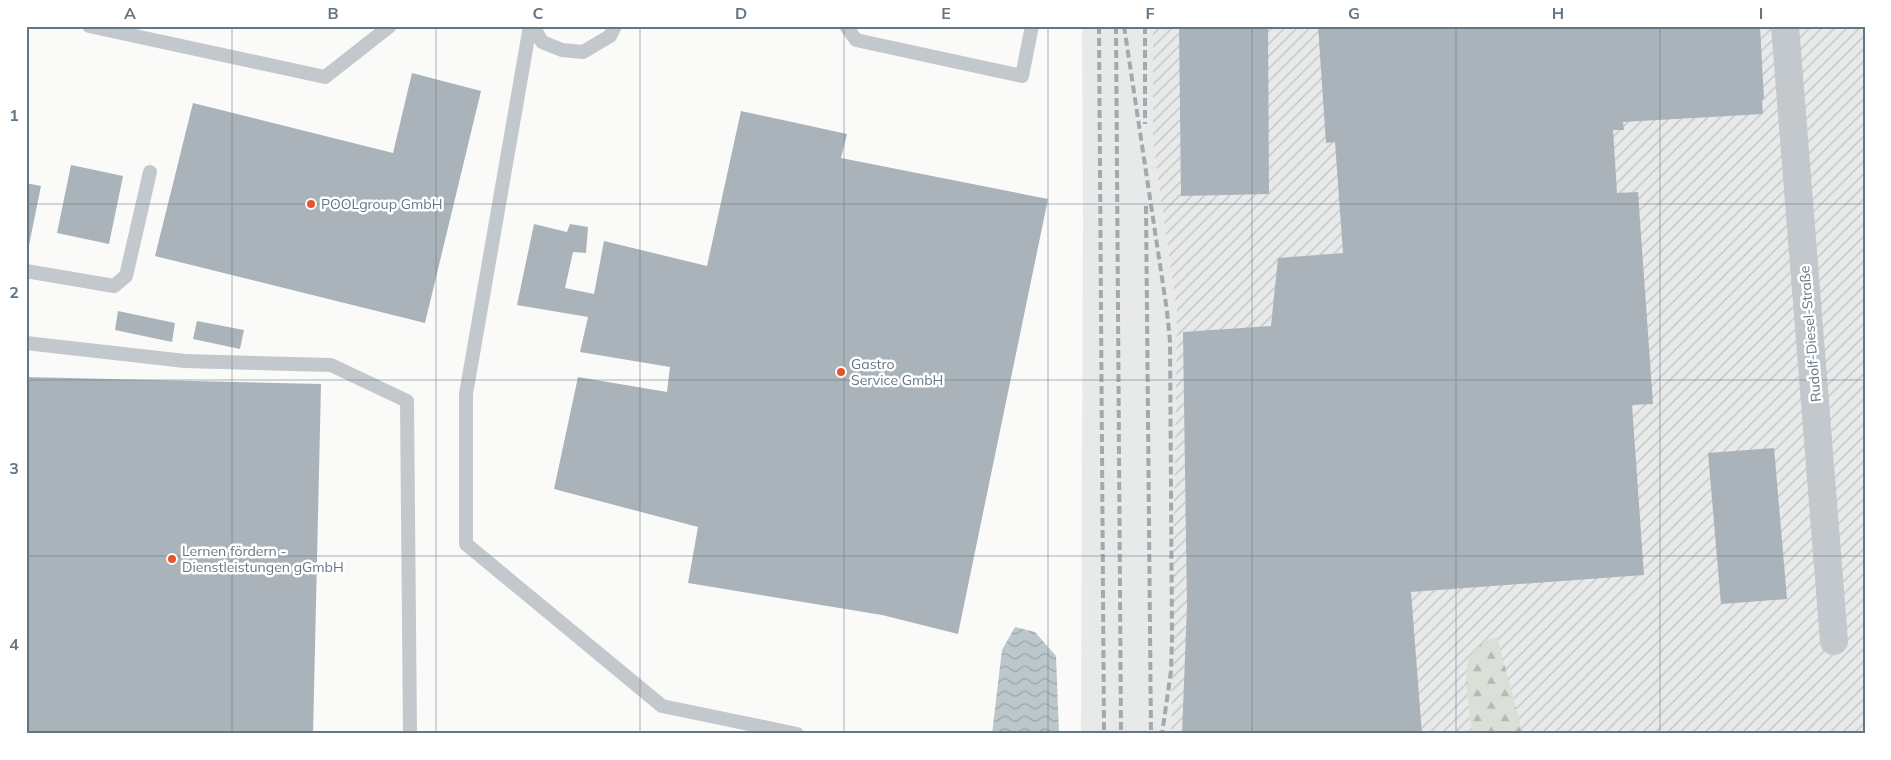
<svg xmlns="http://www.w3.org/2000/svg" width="1891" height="760" font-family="Mulish,sans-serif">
<defs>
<pattern id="industrial-furrows" width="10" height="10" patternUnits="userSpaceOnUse" patternTransform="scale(1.25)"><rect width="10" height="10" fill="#e8e9e9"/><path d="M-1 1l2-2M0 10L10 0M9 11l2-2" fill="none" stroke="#c0c1c2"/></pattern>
<pattern id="forest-firs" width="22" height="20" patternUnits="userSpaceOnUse" patternTransform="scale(1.25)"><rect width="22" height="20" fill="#dadfd7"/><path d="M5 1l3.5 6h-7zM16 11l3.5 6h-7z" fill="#b4b9b4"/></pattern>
<pattern id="water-waves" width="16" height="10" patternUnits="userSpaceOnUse" patternTransform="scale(1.25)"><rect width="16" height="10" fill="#bbc7cb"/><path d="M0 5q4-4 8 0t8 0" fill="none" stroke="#9ca6aa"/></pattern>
</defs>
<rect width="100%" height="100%" fill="#fafaf8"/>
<path fill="#e8e9e9" d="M1082 26H1153V144L1177 312 1171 734H1081L1083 224Z"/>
<path fill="url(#industrial-furrows)" d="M1153 26H1865V734H1171L1177 312 1153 144Z"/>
<path fill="url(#forest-firs)" d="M1497 637 1523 734H1472C1471 719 1464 677 1467 666 1470 651 1483 640 1497 637Z"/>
<path fill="url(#water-waves)" d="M1015 627 1035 632 1056 656 1059 734H992L1002 650Z"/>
<path fill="#aab3b9" d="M1179 26H1268L1269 194 1181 196Z
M1318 26H1760L1764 99 1762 100 1763 114 1623 122 1624 130H1613L1617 193 1638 192 1653 404 1632 405 1644 575 1411 592 1422 734H1182L1187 606 1183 332 1271 326 1278 258 1343 253 1335 142 1326 143Z
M412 73 481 91 425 323 155 256 193 103 393 153Z
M741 111 847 134 841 158 1048 199 958 634 882 615 688 583 698 527 554 489 578 377 667 392 670 367 580 352 588 317 517 305 534 224 567 232 570 224 588 227 586 253 573 252 565 288 594 294 604 241 707 266Z
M71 165 123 176 109 244 57 233Z
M26 183 41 186 29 245 26 244Z
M118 311 175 323 172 342 115 330Z
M197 321 244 330 240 349 193 339Z
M26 377 321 384 313 734H26Z
M1774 448 1787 599 1721 604 1708 453Z"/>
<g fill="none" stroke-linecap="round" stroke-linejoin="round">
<path stroke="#c3c8cc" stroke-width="14" d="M89 26 325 77 390 26
M530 26 466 394V544L662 706 797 734
M533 26 542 42 562 50 583 52 610 36 615 26
M846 26 856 40 1022 76 1032 26
M26 271 114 286 126 276 150 172
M26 343 185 361 331 365 407 401 410 734"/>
<path stroke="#c3c8cc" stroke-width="28" d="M1785 26 1834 641"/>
<path stroke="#a2aab0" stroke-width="4" stroke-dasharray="8 4" stroke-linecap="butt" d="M1099 26 1104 734
M1116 26 1121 734
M1124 26 1167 311 1170 341 1172 638 1171 671 1162 734
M1145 26V124
M1146 206 1151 734"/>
</g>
<path fill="none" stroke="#657683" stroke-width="1" stroke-opacity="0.55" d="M232 26V734M436 26V734M640 26V734M844 26V734M1048 26V734M1252 26V734M1456 26V734M1660 26V734M26 204H1865M26 380H1865M26 556H1865"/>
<g fill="#e4572e" stroke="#fff" stroke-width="2">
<circle cx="311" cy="204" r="5"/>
<circle cx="841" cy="372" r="5"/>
<circle cx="172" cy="559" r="5"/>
</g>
<g text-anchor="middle" stroke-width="5" stroke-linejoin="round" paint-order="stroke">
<g font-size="14" fill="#657683" stroke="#fff" text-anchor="start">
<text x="321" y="209">POOLgroup GmbH</text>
<text x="851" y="369">Gastro<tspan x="851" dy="16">Service GmbH</tspan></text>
<text x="182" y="556">Lernen fördern -<tspan x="182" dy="16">Dienstleistungen gGmbH</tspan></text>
</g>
<g font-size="14" fill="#657683" stroke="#fff">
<text transform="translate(1810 334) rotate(-95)" y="5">Rudolf-Diesel-Straße</text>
</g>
</g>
<rect width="1891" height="760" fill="none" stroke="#ffffff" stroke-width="55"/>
<rect x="28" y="28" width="1836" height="704" fill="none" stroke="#657683" stroke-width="2"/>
<g font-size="16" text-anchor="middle" font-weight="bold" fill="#657683">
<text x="130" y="19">A</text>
<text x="333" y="19">B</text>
<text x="538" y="19">C</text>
<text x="741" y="19">D</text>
<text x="946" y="19">E</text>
<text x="1150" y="19">F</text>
<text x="1354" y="19">G</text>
<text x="1558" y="19">H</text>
<text x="1761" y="19">I</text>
<text x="14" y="121">1</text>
<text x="14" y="298">2</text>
<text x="14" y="474">3</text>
<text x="14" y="650">4</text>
</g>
</svg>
